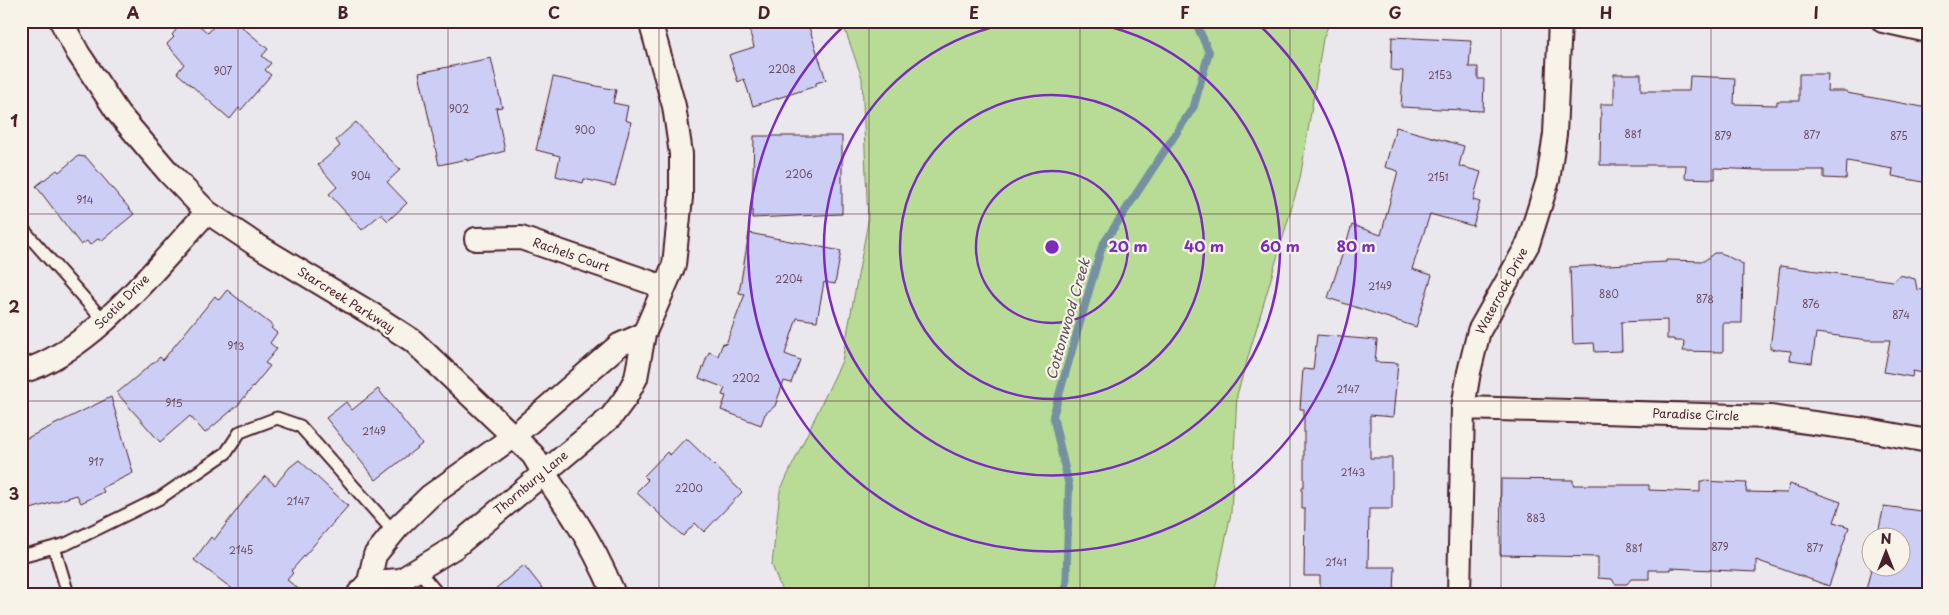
<svg xmlns="http://www.w3.org/2000/svg" width="1949" height="615" font-family="'Playpen Sans',sans-serif">
<rect width="100%" height="100%" fill="#eae8ec"/>
<filter id="ink" filterUnits="userSpaceOnUse"><feTurbulence type="fractalNoise" baseFrequency=".02" numOctaves="2"/><feDisplacementMap in="SourceGraphic" scale="10" xChannelSelector="R" yChannelSelector="G"/><feConvolveMatrix kernelMatrix="1 2 1 2 8 2 1 2 1" color-interpolation-filters="sRGB"/></filter>
<g filter="url(#ink)">
<path fill="#b8dc96" stroke="#817e60" d="M842 21H1330L1323 39 1300 179 1237 395 1231 513 1214 594H783L772 565 780 491 842 361 868 222 862 78Z"/>
<g fill="none" stroke-linecap="round" stroke-linejoin="round">
<path stroke="#7491a1" stroke-width="8" d="M1066 594 1069 486 1053 416 1102 246 1194 106 1209 52 1195 21"/>
</g>
<path fill="#cdcef6" stroke="#4a1f2b" d="M183 21H194L208 33 218 21H235L268 49 262 56 271 63 265 70 271 75 241 110 239 108 230 119 177 73 184 64 167 44 174 37 172 35Z
M775 21H807L826 80 816 83V86L753 106 744 79 738 82 729 55 754 47 749 29Z
M1392 37 1471 41 1469 67H1478V79H1484L1483 111 1401 107 1403 71 1391 70Z
M491 58 502 107 496 108 505 151 467 161V159L439 165 419 73Z
M1614 74H1641V91H1689L1690 76 1735 78 1734 104 1777 105V101H1799V74H1828L1827 91H1847V93L1928 108V183L1892 176 1893 169 1847 161 1846 179 1824 178V170H1757L1715 168V179L1685 178 1686 165H1600L1601 104H1614Z
M553 77 616 90 613 103 628 106 625 120 631 122 615 186 584 179 583 183 556 176 560 156 536 150Z
M356 122 400 170 387 182 407 203 388 221 381 214 362 230 329 194 337 187 318 165 340 146 336 140Z
M1396 127 1464 146 1459 166 1481 172 1473 200 1480 202 1473 226 1430 214 1412 269 1432 275 1416 327 1328 298 1352 225 1381 235 1398 171 1385 167Z
M754 136H842V214L752 218Z
M78 156 86 157 134 214 101 241 99 238 90 245 87 241 81 245 36 186 57 170 59 172Z
M749 233 841 251 835 284 824 282 817 321 797 318 785 354 800 360 791 383 784 381 775 406 765 414 761 425 721 410 726 396 722 395 725 388 699 378 709 352 718 356 723 343 726 344 745 294 739 293Z
M1714 253H1721L1743 264 1742 323H1723V352L1683 351 1684 341H1674V339H1667V320L1621 322 1622 351 1595 352 1594 343 1573 344 1570 267 1666 262V260L1704 261Z
M1780 266 1893 281 1900 275 1915 279 1917 289 1928 291V374L1913 371 1912 377 1884 372 1890 340H1868L1816 333 1812 363 1790 360 1791 351 1770 349Z
M227 290 273 326 271 328 277 333 270 343 277 349 265 363 270 366 238 405 205 433 190 416 160 442 117 393 160 357 163 360 215 296 219 300Z
M1317 335 1377 340 1375 362 1398 363 1393 417 1370 415V458H1392V509H1369L1368 567H1395L1394 594H1320V576H1304L1305 509H1302V487H1304V409H1300L1303 369 1313 370Z
M378 389 422 444 376 480 326 418 346 402 352 410Z
M111 397 133 473 102 488 104 492 81 503 77 495 21 512V441Z
M686 438 742 492 704 532 695 523 683 536 636 492 648 480 644 476 667 452 670 455Z
M299 460 348 506 291 571 293 573 287 580 305 594H239L194 560 211 537 214 540 249 494 265 476 275 485 290 467Z
M1501 479 1573 480V485H1649V490L1700 492V481L1747 483 1746 492 1787 493 1790 484 1841 502 1834 522 1849 527 1829 586 1756 560V572L1670 568V570H1649V579H1631L1627 584H1615L1612 579 1598 578V557L1500 555Z
M1884 506 1928 512V594H1920L1894 588 1893 594H1865L1872 565V568H1902V538H1877Z
M524 565 547 594H489Z"/>
<g fill="none" stroke-linecap="round" stroke-linejoin="round">
<defs>
<path id="lane" d="M21 227 104 321
M54 547 68 594
M21 556 66 544 160 498 226 453 240 432 277 418 300 426 394 532
M418 570 438 594"/>
<path id="street" d="M61 21 78 53 118 113 169 173 207 212 255 244 370 313 413 341 533 455C546 478 562 499 576 521 591 544 603 568 614 594
M1883 21 1928 31
M476 239 521 238 664 287
M21 372C93 351 157 266 207 212
M1463 408 1770 417 1873 431 1928 441
M369 582 401 580 455 547 611 417 626 397 636 378 644 334 674 265 681 197V154L674 106 650 21
M359 593 369 582 375 555 398 527 430 496 514 436 619 345 644 334
M1459 594 1463 408 1469 372 1479 331 1528 244 1548 180 1555 134 1560 21"/>
</defs>
<use href="#lane" stroke="#4a1f2b" stroke-width="15"/>
<use href="#street" stroke="#4a1f2b" stroke-width="26"/>
<use href="#lane" stroke="#f7f3e8" stroke-width="11"/>
<use href="#street" stroke="#f7f3e8" stroke-width="22"/>
</g>
</g>
<path fill="none" stroke="#4a1f2b" stroke-width="1" stroke-opacity="0.55" d="M238 21V594M448 21V594M659 21V594M869 21V594M1080 21V594M1290 21V594M1501 21V594M1711 21V594M21 214H1928M21 401H1928"/>
<g fill="none" stroke="#7b2cbf" stroke-width="2.5">
<circle cx="1052" cy="247" r="76"/>
<circle cx="1052" cy="247" r="152"/>
<path d="M1086 22A228 228 0 1 1 1018 22"/>
<path d="M1257 23A304 304 0 1 1 847 23"/>
</g>
<g text-anchor="middle" stroke-width="4.5" stroke-linejoin="round" paint-order="stroke">
<g font-size="10" fill="#6b4b5e">
<text x="782" y="73">2208</text>
<text x="223" y="75">907</text>
<text x="1440" y="79">2153</text>
<text x="459" y="113">902</text>
<text x="585" y="134">900</text>
<text x="1633" y="138">881</text>
<text x="1812" y="139">877</text>
<text x="1723" y="140">879</text>
<text x="1899" y="140">875</text>
<text x="799" y="178">2206</text>
<text x="361" y="180">904</text>
<text x="1438" y="181">2151</text>
<text x="85" y="204">914</text>
<text x="789" y="283">2204</text>
<text x="1380" y="290">2149</text>
<text x="1609" y="298">880</text>
<text x="1705" y="303">878</text>
<text x="1811" y="308">876</text>
<text x="1901" y="319">874</text>
<text x="236" y="350">913</text>
<text x="746" y="382">2202</text>
<text x="1348" y="393">2147</text>
<text x="174" y="407">915</text>
<text x="374" y="435">2149</text>
<text x="96" y="466">917</text>
<text x="1353" y="476">2143</text>
<text x="689" y="492">2200</text>
<text x="298" y="505">2147</text>
<text x="1536" y="522">883</text>
<text x="1720" y="551">879</text>
<text x="1634" y="552">881</text>
<text x="1815" y="552">877</text>
<text x="241" y="554">2145</text>
<text x="1336" y="566">2141</text>
</g>
<g font-size="12" fill="#4a1f2b" stroke="#f7f3e8">
<text transform="translate(571 255) rotate(19)" y="4">Rachels Court</text>
<text transform="translate(1502 291) rotate(-62)" y="4">Waterrock Drive</text>
<text transform="translate(346 300) rotate(32)" y="4">Starcreek Parkway</text>
<text transform="translate(122 302) rotate(-45)" y="4">Scotia Drive</text>
<text transform="translate(1696 415) rotate(2)" y="4">Paradise Circle</text>
<text transform="translate(531 483) rotate(-40)" y="4">Thornbury Lane</text>
</g>
<g font-size="14" font-style="italic" fill="#5c4e5c" stroke="#f7f3e8">
<text transform="translate(1068 319) rotate(-74)" y="5">Cottonwood Creek</text>
</g>
</g>
<circle cx="1052" cy="247" r="8" fill="#7b2cbf" stroke="#f7f3e8" stroke-width="2.5"/>
<g font-size="15" text-anchor="middle" font-weight="bold" fill="#7b2cbf" stroke="#f7f3e8" stroke-width="4.5" stroke-linejoin="round" paint-order="stroke">
<text x="1128" y="252">20 m</text>
<text x="1204" y="252">40 m</text>
<text x="1280" y="252">60 m</text>
<text x="1356" y="252">80 m</text>
</g>
<rect width="1949" height="615" fill="none" stroke="#f7f3e8" stroke-width="55"/>
<g transform="translate(1886 552)"><circle r="24" fill="#f7f3e8" stroke="#b29e9c"/>
<path d="M0-4L9 19L0 12L-9 19Z" fill="#4a1f2b"/>
<text y="-8" font-size="14" font-weight="bold" text-anchor="middle" fill="#4a1f2b">N</text>
</g>
<rect x="28" y="28" width="1894" height="560" fill="none" stroke="#4a1f2b" stroke-width="2"/>
<g font-size="16" text-anchor="middle" font-weight="bold" fill="#4a1f2b">
<text x="133" y="19">A</text>
<text x="343" y="19">B</text>
<text x="554" y="19">C</text>
<text x="764" y="19">D</text>
<text x="974" y="19">E</text>
<text x="1185" y="19">F</text>
<text x="1395" y="19">G</text>
<text x="1606" y="19">H</text>
<text x="1816" y="19">I</text>
<text x="14" y="127">1</text>
<text x="14" y="313">2</text>
<text x="14" y="500">3</text>
</g>
</svg>
